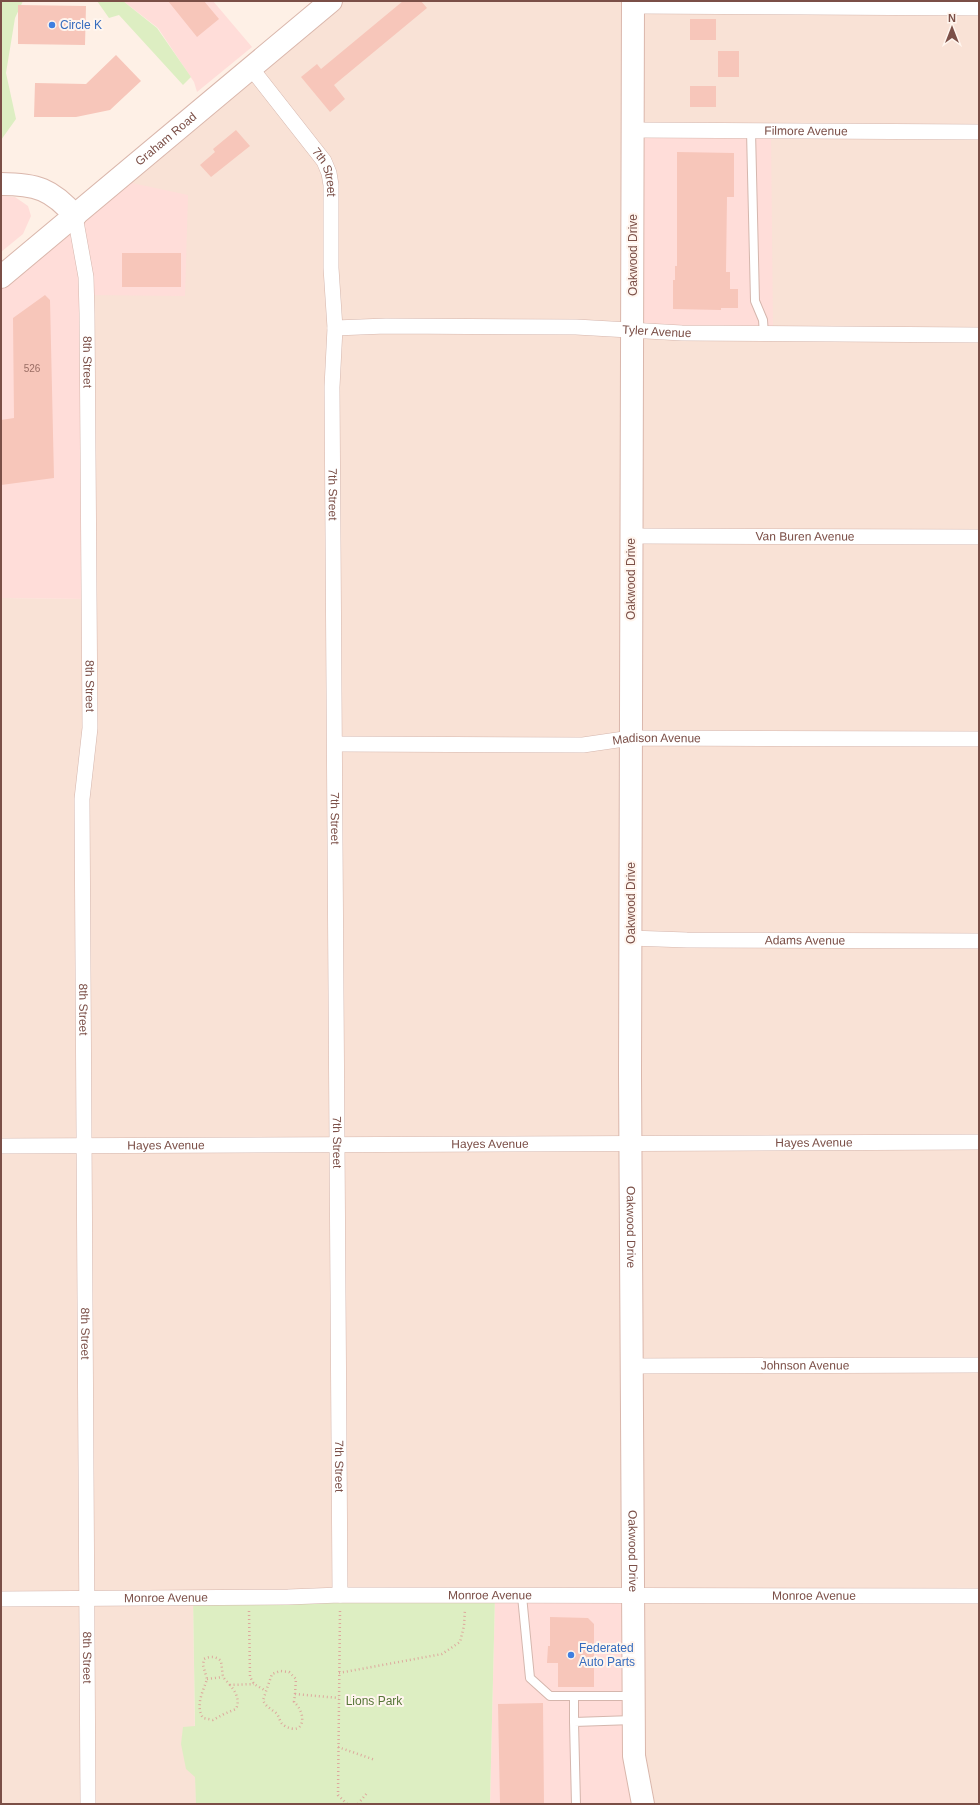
<svg xmlns="http://www.w3.org/2000/svg" width="980" height="1805" font-family="Helvetica,sans-serif">
<rect width="100%" height="100%" fill="#fef0e6"/>
<path fill="#f9e2d6" d="M331 1H979V1804H643L633 1596 193 1598 196 1804H1V598L89 599 87 295H185L118 180Z"/>
<path fill="#ffddd9" d="M123 1H213L252 47 197 92 194 82 158 28Z
M633 130 771 131 773 334 633 330Z
M118 180 188 195 185 296 87 295 89 599 1 598V277Z
M1 196 15 197 28 206 31 216 23 234 1 252Z
M495 1596H633L643 1804H490Z"/>
<path fill="#ddeec2" d="M1 1H23L15 18 6 73 16 119 1 140Z
M97 1H123L157 28 191 77 183 85 119 15 109 18Z
M495 1596 490 1804H196L195 1777 186 1769 181 1744 183 1727 195 1726 193 1598Z"/>
<path fill="#f7c6ba" d="M168 1H204L219 19 197 37Z
M403 1H421L427 8 334 85 345 99 330 112 301 77 317 64 321 69Z
M18 5 86 6 85 45 18 44Z
M690 19H716V40H690Z
M718 51H739V77H718Z
M116 55 141 81 110 110 76 117H34L35 83 86 84Z
M690 86H716V107H690Z
M236 130 250 146 211 177 200 165 215 152 213 149Z
M677 152 734 153V197H727L726 272H730V289H738V308H721V310L673 309V280H675V266H677Z
M122 253H181V287H122Z
M45 295 50 300 54 478 1 485V420L14 418 13 318Z
M550 1617 588 1618 594 1624V1687H558V1663H547L548 1646H550Z
M543 1703 544 1804H500L498 1704Z"/>
<g fill="none" stroke-linecap="round" stroke-linejoin="round">
<defs>
<path id="lane" d="M751 131 755 301 763 320 764 334
M522 1596 530 1678 550 1696H634
M574 1696V1722L633 1720
M574 1722 576 1804"/>
<g id="street">
<path d="M633 6 979 8"/>
<path id="s1" d="M251 68 324 161 329 173 331 185V268L335 328 332 387 340 1595"/>
<path id="s2" d="M633 130 979 132"/>
<path id="s3" d="M75 216 86 277 87 313 90 728 82 799 88 1804"/>
<path id="s4" d="M335 328 386 326 576 327 682 333 979 335"/>
<path id="s5" d="M631 536 979 537"/>
<path id="s6" d="M335 744 583 745 631 738 979 739"/>
<path id="s7" d="M630 938 687 940 979 941"/>
<path id="s8" d="M1 1146 979 1142"/>
<path id="s9" d="M632 1366 979 1365"/>
<path id="s10" d="M1 1599 288 1597 340 1595 979 1596"/>
</g>
<g id="secondary">
<path id="s11" d="M633 1 630 1074 634 1756 643 1804"/>
<path d="M1 184C36 184 52 189 75 216"/>
<path id="s12" d="M1 277 331 1"/>
</g>
</defs>
<use href="#lane" stroke="#d5b6ad" stroke-width="10"/>
<use href="#street" stroke="#d5b6ad" stroke-width="16"/>
<use href="#secondary" stroke="#dab7ac" stroke-width="24"/>
<path stroke="#dda89d" stroke-width="2.5" stroke-dasharray="1 3" stroke-linecap="butt" d="M249 1611 250 1677 254 1684 266 1691
M340 1611 338 1795 347 1804
M339 1673 442 1654 460 1642 464 1626 465 1609
M207 1679 223 1677
M230 1685 223 1677 221 1661C216 1656 210 1656 204 1659L203 1665 207 1679C203 1692 195 1705 203 1718L213 1720 224 1714 236 1709C240 1700 236 1692 230 1685L254 1684
M295 1694 296 1679 289 1672 280 1671 272 1674 263 1700C265 1706 271 1709 276 1713 280 1717 279 1723 285 1726 305 1737 307 1713 294 1702L295 1694 339 1698
M338 1747 375 1760
M358 1804 367 1793"/>
<use href="#lane" stroke="#fff" stroke-width="8"/>
<use href="#street" stroke="#fff" stroke-width="15"/>
<use href="#secondary" stroke="#fff" stroke-width="22"/>
</g>
<g fill="#3f7fe0" stroke="#fff5ee" stroke-width="1.5">
<circle cx="52" cy="25" r="4"/>
<circle cx="571" cy="1655" r="4"/>
</g>
<g text-anchor="middle" stroke-width="4" stroke-linejoin="round" paint-order="stroke">
<g font-size="10" fill="#9a6d64">
<text x="32" y="372">526</text>
</g>
<g font-size="12" fill="#366cbe" stroke="#fff5ee" text-anchor="start">
<text x="60" y="29">Circle K</text>
<text x="579" y="1652">Federated<tspan x="579" dy="14">Auto Parts</tspan></text>
</g>
<g font-size="12" fill="#7b4f47" stroke="#fff5ee">
<text dy="4" stroke="none"><textPath href="#s2" startOffset="173">Filmore Avenue</textPath></text>
<text dy="4" stroke="none"><textPath href="#s12" startOffset="215">Graham Road</textPath></text>
<text dy="4" stroke="none"><textPath href="#s1" startOffset="129">7th Street</textPath></text>
<text transform="translate(633 255) rotate(-90)" y="4">Oakwood Drive</text>
<text dy="4" stroke="none"><textPath href="#s4" startOffset="322">Tyler Avenue</textPath></text>
<text dy="4" stroke="none"><textPath href="#s3" startOffset="147">8th Street</textPath></text>
<text dy="4" stroke="none"><textPath href="#s1" startOffset="453">7th Street</textPath></text>
<text dy="4" stroke="none"><textPath href="#s5" startOffset="174">Van Buren Avenue</textPath></text>
<text transform="translate(631 579) rotate(-90)" y="4">Oakwood Drive</text>
<text dy="4" stroke="none"><textPath href="#s3" startOffset="471">8th Street</textPath></text>
<text dy="4" stroke="none"><textPath href="#s6" startOffset="322">Madison Avenue</textPath></text>
<text dy="4" stroke="none"><textPath href="#s1" startOffset="777">7th Street</textPath></text>
<text transform="translate(631 903) rotate(-90)" y="4">Oakwood Drive</text>
<text dy="4" stroke="none"><textPath href="#s7" startOffset="175">Adams Avenue</textPath></text>
<text dy="4" stroke="none"><textPath href="#s3" startOffset="795">8th Street</textPath></text>
<text dy="4" stroke="none"><textPath href="#s1" startOffset="1101">7th Street</textPath></text>
<text dy="4" stroke="none"><textPath href="#s8" startOffset="813">Hayes Avenue</textPath></text>
<text dy="4" stroke="none"><textPath href="#s8" startOffset="489">Hayes Avenue</textPath></text>
<text dy="4" stroke="none"><textPath href="#s8" startOffset="165">Hayes Avenue</textPath></text>
<text dy="4" stroke="none"><textPath href="#s11" startOffset="1226">Oakwood Drive</textPath></text>
<text dy="4" stroke="none"><textPath href="#s3" startOffset="1119">8th Street</textPath></text>
<text dy="4" stroke="none"><textPath href="#s9" startOffset="173">Johnson Avenue</textPath></text>
<text dy="4" stroke="none"><textPath href="#s1" startOffset="1425">7th Street</textPath></text>
<text dy="4" stroke="none"><textPath href="#s11" startOffset="1550">Oakwood Drive</textPath></text>
<text dy="4" stroke="none"><textPath href="#s10" startOffset="813">Monroe Avenue</textPath></text>
<text dy="4" stroke="none"><textPath href="#s10" startOffset="489">Monroe Avenue</textPath></text>
<text dy="4" stroke="none"><textPath href="#s10" startOffset="165">Monroe Avenue</textPath></text>
<text dy="4" stroke="none"><textPath href="#s3" startOffset="1443">8th Street</textPath></text>
</g>
<g font-size="12" fill="#577638" stroke="#fff5ee">
<text x="374" y="1705">Lions Park</text>
</g>
</g>
<rect width="980" height="1805" fill="none" stroke="#7b4f47" stroke-width="4"/>
<g transform="translate(952 28)" stroke="#fff5ee" stroke-width="3" paint-order="stroke">
<path d="M0-3L7 15L0 10L-7 15Z" fill="#7b4f47"/>
<text y="-6" font-size="11" font-weight="bold" text-anchor="middle" fill="#7b4f47">N</text>
</g>
</svg>
